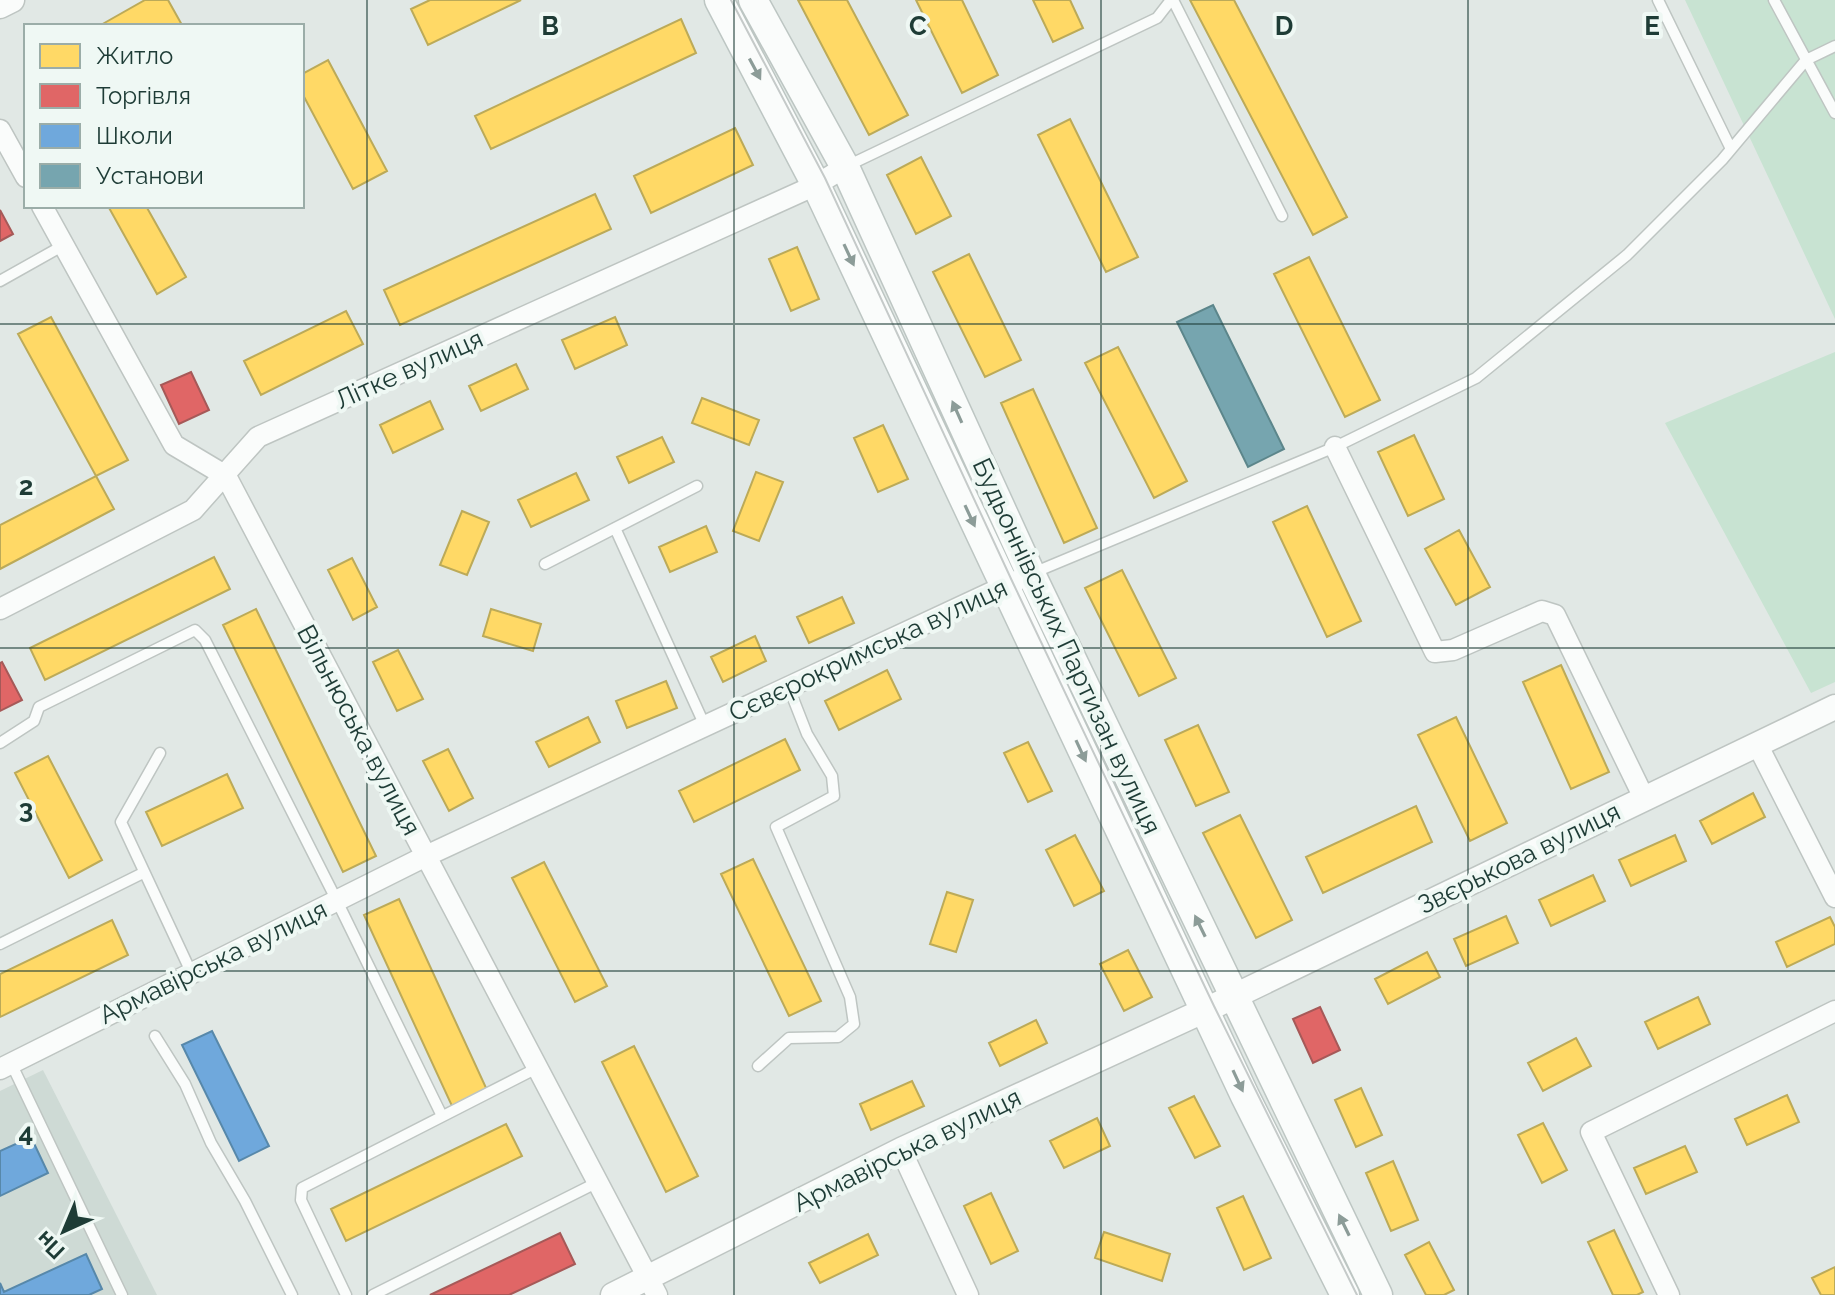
<svg xmlns="http://www.w3.org/2000/svg" width="1835" height="1295" font-family="Raleway,sans-serif">
<rect width="100%" height="100%" fill="#e1e8e5"/>
<path fill="#cedad5" d="M43 1070 157 1295H0V1091Z"/>
<path fill="#c8e3d2" d="M1685 0H1835V319Z
M1835 352V682L1811 693 1665 423Z"/>
<path fill="#ffd966" stroke="#bcaa58" stroke-width="2" d="M145 0H168L182 25 99 26Z
M430 0H521L428 45 411 9Z
M798 0H847L908 115 869 135Z
M916 0H962L998 75 962 93Z
M1033 0H1070L1083 28 1053 42Z
M1190 0H1234L1347 217 1313 235Z
M681 19 696 53 491 149 475 116Z
M328 60 387 171 353 189 302 93V74Z
M1070 119 1138 257 1106 272 1038 135Z
M735 128 753 165 651 213 634 176Z
M921 157 951 216 916 234 887 175Z
M595 194 611 229 400 325 384 290Z
M108 206H146L186 277 157 294Z
M797 247 819 299 791 311 769 259Z
M969 254 1021 360 985 377 933 272Z
M1309 257 1380 400 1345 417 1274 274Z
M346 311 363 344 261 395 244 361Z
M51 317 128 460 96 476 18 334Z
M615 317 627 345 575 369 562 340Z
M1118 347 1187 481 1154 498 1085 363Z
M516 364 528 389 481 411 469 386Z
M1033 389 1097 528 1064 543 1001 403Z
M702 398 759 420 749 445 692 423Z
M430 401 443 429 393 453 380 425Z
M883 425 908 479 878 492 854 438Z
M1414 435 1444 499 1408 516 1378 452Z
M662 437 674 462 629 483 617 457Z
M756 472 783 482 759 541 733 531Z
M576 473 589 500 531 527 518 500Z
M96 476 114 509 0 569V525Z
M1307 506 1361 621 1327 637 1273 522Z
M462 511 489 522 467 575 440 565Z
M706 526 717 552 670 572 659 547Z
M1459 530 1490 587 1456 605 1425 549Z
M214 557 230 589 45 680 30 648Z
M352 558 377 607 353 620 328 570Z
M1122 570 1176 678 1139 696 1085 588Z
M842 597 854 623 809 643 797 617Z
M256 609 376 856 343 872 223 625Z
M491 609 541 624 533 651 483 636Z
M755 636 766 661 723 682 711 657Z
M398 650 423 699 397 711 373 662Z
M1561 665 1609 772 1571 789 1523 682Z
M887 670 901 699 839 730 825 701Z
M666 681 677 708 627 728 616 701Z
M588 717 600 742 549 767 536 742Z
M1456 717 1507 823 1470 841 1418 735Z
M1198 725 1229 792 1196 806 1165 740Z
M785 739 800 770 694 822 679 791Z
M1028 742 1052 791 1028 802 1004 753Z
M448 749 473 798 449 811 423 761Z
M48 756 102 860 69 878 15 773Z
M227 774 243 808 162 846 146 812Z
M1753 793 1765 817 1712 844 1700 821Z
M1416 806 1432 842 1323 893 1306 857Z
M1240 815 1292 920 1256 938 1203 833Z
M1075 835 1104 891 1074 906 1046 850Z
M1675 835 1686 861 1631 886 1619 860Z
M753 859 821 1001 789 1016 721 874Z
M544 862 607 986 575 1002 512 878Z
M1593 875 1605 901 1551 926 1539 900Z
M947 892 973 900 956 952 930 944Z
M399 899 487 1090 452 1106 364 915Z
M1506 916 1518 943 1466 966 1454 939Z
M1830 917 1835 927V944L1787 967 1776 942Z
M112 920 128 955 0 1017V974Z
M1128 950 1152 997 1124 1011 1100 964Z
M1427 952 1440 977 1388 1004 1375 979Z
M1698 997 1710 1024 1658 1049 1645 1022Z
M1036 1020 1047 1043 1000 1066 989 1043Z
M1576 1038 1591 1066 1543 1091 1528 1063Z
M634 1046 698 1176 666 1192 602 1062Z
M912 1081 924 1106 871 1130 860 1104Z
M1361 1088 1382 1135 1356 1147 1335 1100Z
M1787 1095 1799 1122 1747 1145 1735 1119Z
M1194 1096 1220 1146 1195 1158 1169 1108Z
M1097 1118 1110 1146 1064 1168 1050 1141Z
M1543 1123 1567 1170 1542 1183 1518 1135Z
M506 1124 522 1156 346 1241 331 1209Z
M1685 1146 1697 1172 1646 1194 1634 1168Z
M1393 1161 1418 1220 1391 1231 1366 1173Z
M991 1193 1018 1251 991 1264 964 1206Z
M1243 1196 1271 1258 1244 1270 1217 1208Z
M1614 1230 1643 1292 1637 1295H1613L1588 1242Z
M1104 1232 1170 1254 1162 1281 1095 1258Z
M868 1234 878 1255 820 1283 809 1263Z
M1429 1242 1454 1290 1444 1295H1426L1405 1255Z
M1835 1267V1295H1821L1812 1278Z"/>
<path fill="#e06666" stroke="#a65958" stroke-width="2" d="M0 210 13 234 0 241Z
M191 372 209 410 179 424 161 385Z
M2 662 22 700 0 711V663Z
M1320 1007 1340 1050 1313 1063 1293 1019Z
M560 1233 575 1264 509 1295H430Z"/>
<path fill="#6fa8dc" stroke="#5788aa" stroke-width="2" d="M212 1031 269 1146 239 1161 182 1045Z
M31 1137 48 1173 0 1196V1151Z
M86 1254 102 1289 89 1295H0V1283L4 1292Z"/>
<path fill="#76a5af" stroke="#5c868b" stroke-width="2" d="M1213 305 1284 449 1248 467 1177 322Z"/>
<g fill="none" stroke-linecap="round" stroke-linejoin="round">
<defs>
<path id="service" d="M1173 0 1282 216
M1658 0 1731 149
M1774 0 1835 113
M847 166 1157 18 1171 0
M0 281 64 245
M615 528 705 726
M545 564 697 486
M1033 573 1335 447 1476 378 1627 255 1722 160 1806 60 1835 46
M0 743 34 721 39 707 195 630 205 640 337 901 442 1116
M160 753 121 822 191 972
M0 944 143 873
M155 1036 185 1084 211 1143 245 1201 292 1295
M11 1063 122 1295
M758 1066 789 1038 838 1037 854 1024 850 997 776 827 834 796 832 776 807 734 789 688
M346 1295 301 1200 302 1188 537 1068
M373 1295 598 1182"/>
<path id="minor" d="M0 130 26 177
M42 206 174 445 226 476 657 1295
M1335 447 1435 652 1453 650 1542 611 1555 615 1644 798
M0 609 193 510 258 437 816 185 845 167
M1757 744 1835 897
M0 1069 426 856 1016 581
M901 1150 968 1295
M1669 1295 1591 1132 1835 1011"/>
<path id="tertiary" d="M0 6 12 0
M613 1295 901 1150 1214 1006 1835 707"/>
<path id="secondary" d="M719 0 816 185 1245 1096 1345 1295
M753 0 845 167 1031 574 1378 1295"/>
</defs>
<use href="#service" stroke="#bec5c2" stroke-width="13"/>
<use href="#minor" stroke="#bec5c2" stroke-width="23"/>
<use href="#tertiary" stroke="#bec5c2" stroke-width="27"/>
<use href="#secondary" stroke="#bdc6c3" stroke-width="31"/>
<use href="#service" stroke="#fafcfb" stroke-width="10"/>
<use href="#minor" stroke="#fafcfb" stroke-width="20"/>
<use href="#tertiary" stroke="#fafcfb" stroke-width="24"/>
<use href="#secondary" stroke="#fafcfb" stroke-width="28"/>
<path stroke="#c5cac9" stroke-width="2" d="M731 0 825 178 1013 583 1214 1006 1357 1295"/>
</g>
<defs><path id="oneway-solid" d="M-6-.8H1V-3.2L6.5 0L1 3.2V.8H-6Z" transform="scale(2)"/></defs>
<g fill="#8c9c98">
<use href="#oneway-solid" transform="translate(755 69) rotate(62)"/>
<use href="#oneway-solid" transform="translate(849 255) rotate(65)"/>
<use href="#oneway-solid" transform="translate(957 412) rotate(-114)"/>
<use href="#oneway-solid" transform="translate(970 516) rotate(65)"/>
<use href="#oneway-solid" transform="translate(1081 751) rotate(65)"/>
<use href="#oneway-solid" transform="translate(1200 926) rotate(-116)"/>
<use href="#oneway-solid" transform="translate(1238 1081) rotate(65)"/>
<use href="#oneway-solid" transform="translate(1344 1225) rotate(-116)"/>
</g>
<path fill="none" stroke="#1e3c36" stroke-width="2" stroke-opacity="0.55" d="M367 0V1295M734 0V1295M1101 0V1295M1468 0V1295M0 324H1835M0 648H1835M0 971H1835"/>
<g text-anchor="middle" stroke-width="8" stroke-linejoin="round" paint-order="stroke">
<g font-size="26" fill="#1e3c36" stroke="#eff8f4">
<text transform="translate(409 369) rotate(-24)" y="9">Літке вулиця</text>
<text transform="translate(1067 646) rotate(65)" y="9">Будьоннівських Партизан вулиця</text>
<text transform="translate(868 650) rotate(-25)" y="9">Сєвєрокримська вулиця</text>
<text transform="translate(359 730) rotate(62)" y="9">Вільнюська вулиця</text>
<text transform="translate(1519 858) rotate(-26)" y="9">Звєрькова вулиця</text>
<text transform="translate(213 962) rotate(-26)" y="9">Армавірська вулиця</text>
<text transform="translate(907 1150) rotate(-26)" y="9">Армавірська вулиця</text>
</g>
</g>
<g font-size="26" text-anchor="middle" font-weight="bold" fill="#1e3c36" stroke="#eff8f4" stroke-width="8" stroke-linejoin="round" paint-order="stroke">
<text x="550" y="35">B</text>
<text x="918" y="35">C</text>
<text x="1284" y="35">D</text>
<text x="1652" y="35">E</text>
<text x="26" y="495">2</text>
<text x="26" y="818">3</text>
<text x="26" y="1142">4</text>
</g>
<rect x="24" y="24" width="280" height="184" fill="#eff8f4" stroke="#9bada8" stroke-width="2"/>
<rect x="40" y="44" width="40" height="24" fill="#ffd966" stroke="#9bada8" stroke-width="2"/>
<text x="96" y="64" font-size="24" fill="#1e3c36">Житло</text>
<rect x="40" y="84" width="40" height="24" fill="#e06666" stroke="#9bada8" stroke-width="2"/>
<text x="96" y="104" font-size="24" fill="#1e3c36">Торгівля</text>
<rect x="40" y="124" width="40" height="24" fill="#6fa8dc" stroke="#9bada8" stroke-width="2"/>
<text x="96" y="144" font-size="24" fill="#1e3c36">Школи</text>
<rect x="40" y="164" width="40" height="24" fill="#76a5af" stroke="#9bada8" stroke-width="2"/>
<text x="96" y="184" font-size="24" fill="#1e3c36">Установи</text>
<g transform="translate(64 1231) rotate(224)" stroke="#eff8f4" stroke-width="6" paint-order="stroke">
<path d="M0-6L14 30L0 20L-14 30Z" fill="#1e3c36"/>
<text y="-12" font-size="22" font-weight="bold" text-anchor="middle" fill="#1e3c36">Пн</text>
</g>
</svg>
